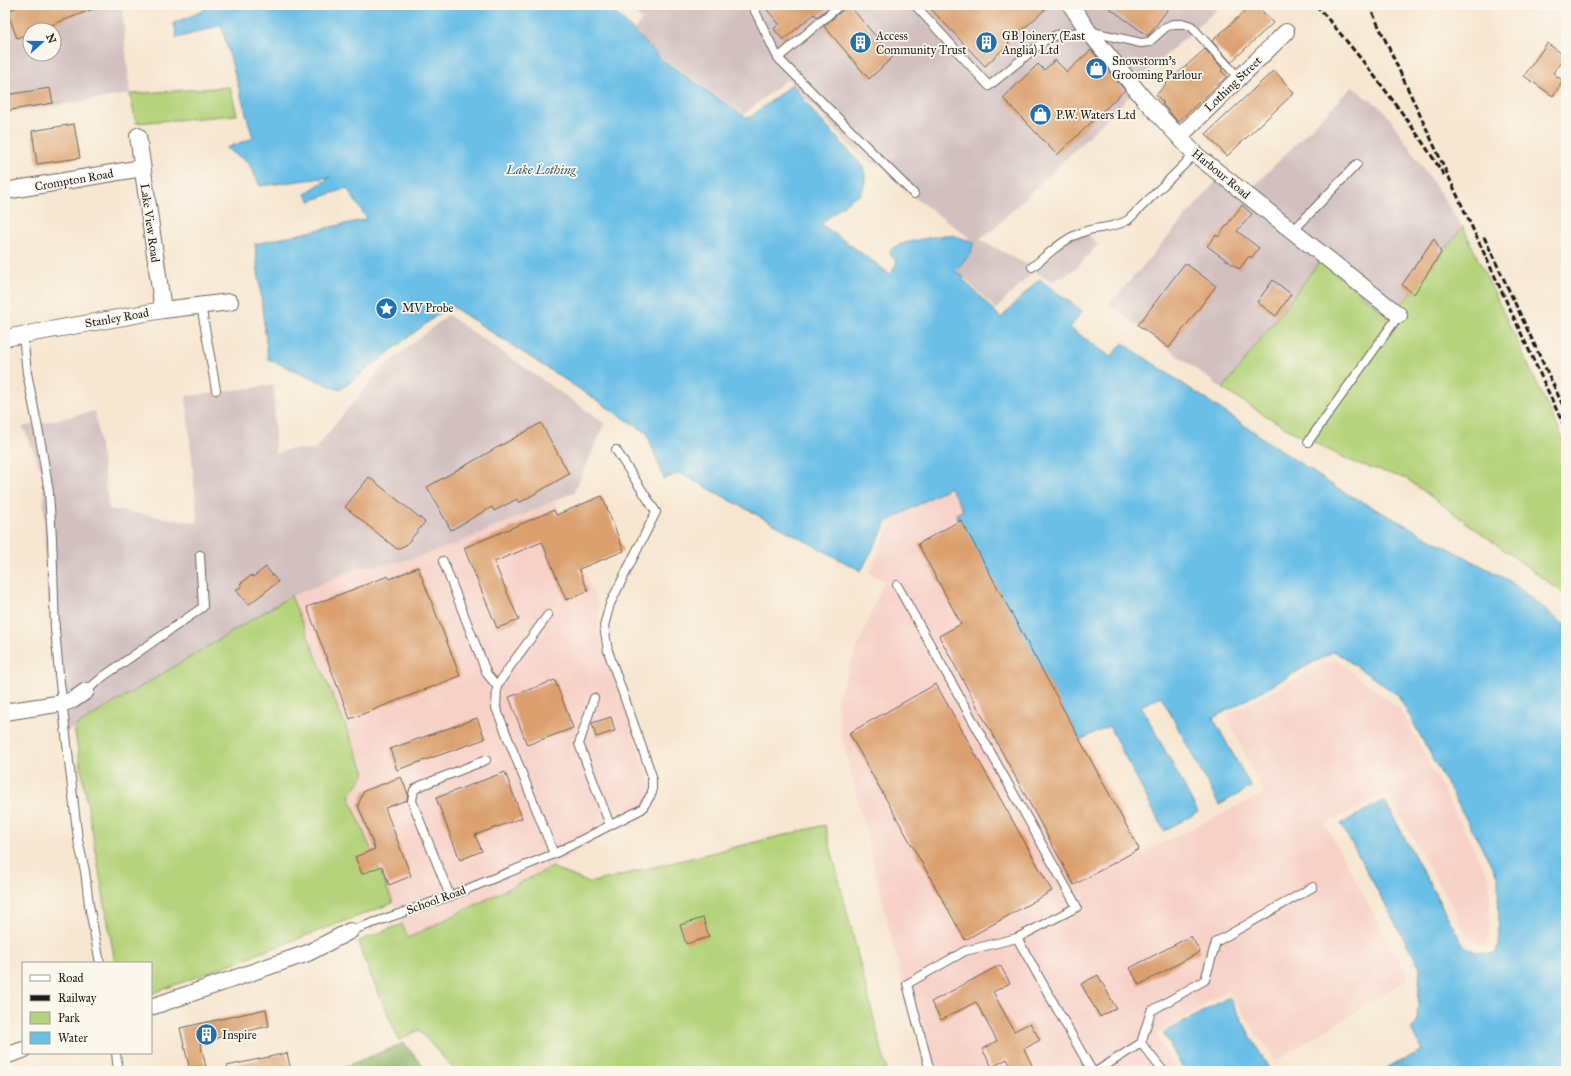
<svg xmlns="http://www.w3.org/2000/svg" width="1571" height="1076" font-family="'IM FELL Great Primer',serif">
<rect width="100%" height="100%" fill="#fbf7ec"/>
<filter id="ink" filterUnits="userSpaceOnUse"><feTurbulence type="fractalNoise" baseFrequency=".025" numOctaves="2"/><feDisplacementMap in="SourceGraphic" scale="8" xChannelSelector="R" yChannelSelector="G"/><feConvolveMatrix kernelMatrix="1 2 1 2 8 2 1 2 1" color-interpolation-filters="sRGB"/></filter>
<filter id="wash" filterUnits="userSpaceOnUse"><feTurbulence type="fractalNoise" baseFrequency=".012" numOctaves="4" result="noise"/><feDisplacementMap in="SourceGraphic" scale="16" xChannelSelector="R" yChannelSelector="G"/><feGaussianBlur stdDeviation="0.9" result="paint"/><feColorMatrix in="noise" values="0 0 0 0 0 0 0 0 0 0 0 0 0 0 0 0 0 1.4 0 .05"/><feComposite in="paint" operator="in"/></filter>
<g filter="url(#wash)">
<rect width="100%" height="100%" fill="#f7e6d0"/>
<path fill="#f7d1c8" d="M950 486 1144 852 1263 794 1227 715 1335 659 1400 709 1490 879V935L1484 947 1469 938 1388 793 1325 824 1409 978 1276 1061 1227 990 1156 1035 1175 1071H928L900 972 840 728 837 699 884 581 869 573 894 518Z
M555 500 600 609 598 632 657 801 552 867 408 938 349 796 365 773 291 596 358 568 400 562 455 545Z"/>
<path fill="#d2bfc0" fill-rule="evenodd" d="M5 5H134L122 9 130 94 5 113ZM30 30H54V54H30Z
M626 5H1222L1138 80 1132 94 989 233 979 239 1026 264 1039 268 1071 236 1085 231 1098 244 1077 268 1052 282 1034 271 996 309 950 264 970 238 907 192 883 167 861 157 790 81 786 80 744 114 660 56 633 31 642 20Z
M1352 87 1384 110 1463 227 1391 318 1320 261 1223 389 1109 305 1225 171 1254 186Z
M448 315 605 423 574 492 455 545 400 562 358 568 292 596 63 734 46 579 43 473 23 427 95 411 109 509 198 523 186 396 274 385 275 454 291 449 314 450 380 370Z"/>
<path fill="#b4d37a" stroke="#68784b" d="M230 87 237 115 136 123 130 94Z
M1463 227 1566 445V592L1563 593 1407 479 1353 462 1289 430 1223 389 1320 261 1391 318Z
M291 596 365 773 349 796 393 903 151 994V963H115L74 727Z
M825 825 887 1071H455L419 1030 399 1040 362 955 359 941 402 924 408 938 552 867 589 883Z"/>
<path fill="#8fb56a" stroke="#566843" d="M404 1043 427 1071H334Z"/>
<path fill="#6abfe7" stroke="#436e82" d="M207 5H616L612 9 664 61 747 118 752 116 792 84 815 114 862 165C867 179 866 182 860 195L852 198 821 224 890 274 892 272 897 262C894 259 890 255 890 251 892 243 935 237 944 235H951L974 242 970 254 955 271 964 277 963 279 1001 318 1039 279 1082 311 1070 328 1111 357 1123 343 1338 489 1510 581 1566 626V1071H1381L1423 1050 1416 1040 1411 1029 1417 1023 1420 968 1341 824 1384 800 1463 945C1470 951 1486 956 1495 953L1499 945 1498 877 1398 695 1334 651 1213 718 1251 787 1219 805 1161 696 1141 706 1198 812 1164 831 1109 726 1080 740 956 514 963 510 950 487 887 522 861 571 680 473 664 479 647 433 450 305 340 390 268 359 255 244 367 219 347 188 310 201 305 194 330 177 260 186 249 163 226 148 253 138 221 25 177 38 174 23 203 11Z
M1229 997 1270 1071H1184L1164 1033Z"/>
<g id="blocks">
<path fill="#dba06e" d="M23 5H101V6L38 30H30V33L17 38 7 11Z
M763 5H832L817 17 814 14 783 40 774 29 779 24Z
M845 5H849L893 57 869 79 824 26 844 9Z
M927 5H1050L1008 43 1009 44 985 66Z
M1105 5H1171L1148 36Z
M1252 5H1257L1273 23 1231 62 1212 41Z
M1547 43 1565 56 1553 73 1563 81 1553 96 1524 76Z
M1205 49 1223 69 1221 71 1227 76 1178 122 1166 108 1162 104 1164 103 1156 95 1166 84Z
M1091 50 1125 90 1057 155 1003 98 1038 64 1044 70 1055 60 1067 72Z
M1274 70 1294 93 1227 156 1206 134Z
M50 88 53 103 5 111V95Z
M74 124 80 158 37 164 32 131Z
M1242 205 1252 214 1237 231 1259 248 1251 258 1249 256 1239 269 1207 246 1216 235 1218 237Z
M1434 238 1441 253 1414 294 1402 285Z
M1185 263 1216 286 1169 348 1138 325Z
M1273 280 1291 294 1276 316 1257 302Z
M541 423 569 474 519 503 517 499 494 511 492 507 451 530 427 487Z
M369 477 425 522 406 545 397 549 345 507Z
M602 496 624 551 579 569 588 591 566 600 542 542 494 562 519 620 497 628 464 548 554 510 556 515Z
M961 520 1139 849 1074 885 939 636 961 624 918 544Z
M266 567 278 582 248 605 236 590 242 586 240 584 252 575 253 577Z
M418 567 460 676 350 719 307 607 388 576 390 579Z
M555 680 573 728 527 745 509 697Z
M936 684 1052 891 965 940 849 733Z
M611 717 615 731 596 737 592 723Z
M477 718 485 739 397 770 390 749Z
M505 772 522 818 475 835 482 851 460 860 436 798Z
M401 777 408 794 407 800 385 808 411 876 389 885 382 866 362 874 355 857 375 849 358 805 364 791Z
M703 918 709 937 686 944 680 925Z
M1191 936 1200 952 1139 985 1130 968Z
M1000 965 1010 983 993 992 1014 1031 1030 1023 1040 1040 1024 1049 1035 1071H1013L1007 1059 992 1067 982 1049 997 1041 976 1002 941 1020 931 1002Z
M1098 975 1116 1008 1100 1017 1081 984Z
M266 1009 269 1026 200 1042 207 1071H190L180 1028Z
M287 1053 291 1071H227V1066Z"/>
</g>
</g>
<g filter="url(#ink)">
<use href="#blocks" fill-opacity="0" stroke="#69635b" stroke-width="1"/>
<g fill="none" stroke-linecap="round" stroke-linejoin="round">
<defs>
<path id="service" d="M752 5 778 58 914 194
M915 5 989 86 1044 41 1056 35 1088 31 1141 43 1149 42 1166 27 1173 24H1185L1191 26 1239 78
M778 58 840 5
M1293 231 1357 164
M1032 267C1049 254 1065 237 1086 231 1102 226 1112 229 1128 220L1195 154
M201 305 216 390
M23 335 27 373 41 444 49 493 52 538 55 629 59 674 78 840 85 871 89 905 100 963
M1308 442 1399 315
M443 561 487 674 497 686
M897 585 1077 907 1017 938 1092 1071
M86 691 104 676 203 607 200 555
M594 698 579 744 610 825
M554 854 642 809 652 793V776L608 651 604 626 610 604 656 512 616 450
M450 896 412 801 414 790 420 786 486 760
M350 931 450 896 554 854 496 708 497 686 511 665 548 615
M1141 1043 1163 1071
M116 1053 118 1071
M930 1071 907 984 965 951 1017 938
M1097 1071 1141 1043 1151 1011 1205 980 1216 942 1313 887"/>
<path id="minor" d="M1071 5 1088 31 1144 99 1195 154 1399 315
M138 136 163 310
M1180 136 1286 32
M5 191 142 168
M5 338 163 310 230 302
M5 712 63 703 73 700 86 691
M151 1007 308 953 350 931
M5 1056 23 1050"/>
</defs>
<use href="#service" stroke="#69635b" stroke-width="10"/>
<use href="#minor" stroke="#69635b" stroke-width="18"/>
<use href="#service" stroke="#fff" stroke-width="8"/>
<use href="#minor" stroke="#fff" stroke-width="16"/>
<path stroke="#1c1c1c" stroke-width="3" stroke-dasharray="6 3" stroke-linecap="butt" d="M1316 5C1363 59 1406 115 1444 175
M1369 5 1566 430
M1484 237 1566 412"/>
</g>
</g>
<defs>
<symbol id="building-disc" viewBox="-11 -11 22 22"><circle r="9.5" fill="#1f6fb2" stroke="#fbf7ec"/><path d="M-4-6H4V6H1V3H-1V6H-4ZM-2.5-4.3h1.7v1.8h-1.7ZM.8-4.3h1.7v1.8H.8ZM-2.5-1h1.7V.8h-1.7ZM.8-1h1.7V.8H.8Z" fill="#fff"/></symbol>
<symbol id="shop-disc" viewBox="-11 -11 22 22"><circle r="9.5" fill="#1f6fb2" stroke="#fbf7ec"/><path d="M-5-2.5h2.3a2.7 3.5 0 0 1 5.4 0H5L5.5 6h-11ZM-1.5-2.5h3a1.5 2.3 0 0 0-3 0Z" fill="#fff"/></symbol>
<symbol id="sight-disc" viewBox="-11 -11 22 22"><circle r="9.5" fill="#1f6fb2" stroke="#fbf7ec"/><path d="M0-6L1.8-2.2L6-1.7L2.9 1.2L3.7 5.4L0 3.3L-3.7 5.4L-2.9 1.2L-6-1.7L-1.8-2.2Z" fill="#fff"/></symbol>
</defs>
<g fill-rule="evenodd">
<use href="#building-disc" x="848" y="30" width="25" height="25"/>
<use href="#building-disc" x="974" y="30" width="25" height="25"/>
<use href="#shop-disc" x="1084" y="56" width="25" height="25"/>
<use href="#shop-disc" x="1028" y="102" width="25" height="25"/>
<use href="#sight-disc" x="374" y="296" width="25" height="25"/>
<use href="#building-disc" x="194" y="1022" width="25" height="25"/>
</g>
<g text-anchor="middle" stroke-width="3.5" stroke-linejoin="round" paint-order="stroke">
<g font-size="12" fill="#1c1c1c" stroke="#fbf7ec" text-anchor="start">
<text x="876" y="40">Access<tspan x="876" dy="14">Community Trust</tspan></text>
<text x="1002" y="40">GB Joinery (East<tspan x="1002" dy="14">Anglia) Ltd</tspan></text>
<text x="1112" y="65">Snowstorm’s<tspan x="1112" dy="14">Grooming Parlour</tspan></text>
<text x="1056" y="119">P.W. Waters Ltd</text>
<text x="402" y="312">MV Probe</text>
<text x="222" y="1039">Inspire</text>
</g>
<g font-size="12" fill="#1c1c1c" stroke="#fbf7ec">
<text transform="translate(1233 84) rotate(-44)" y="4">Lothing Street</text>
<text transform="translate(1221 174) rotate(39)" y="4">Harbour Road</text>
<text transform="translate(74 180) rotate(-10)" y="4">Crompton Road</text>
<text transform="translate(150 223) rotate(82)" y="4">Lake View Road</text>
<text transform="translate(117 318) rotate(-10)" y="4">Stanley Road</text>
<text transform="translate(436 900) rotate(-20)" y="4">School Road</text>
</g>
<g font-size="13" font-style="italic" fill="#3b5d6d" stroke="#fbf7ec">
<text x="541" y="174">Lake Lothing</text>
</g>
</g>
<rect width="1571" height="1076" fill="none" stroke="#fbf7ec" stroke-width="20"/>
<rect x="22" y="962" width="130" height="92" fill="#fbf7ec" stroke="#a29f99"/>
<rect x="30" y="975" width="20" height="6" fill="#ffffff" stroke="#a29f99"/>
<text x="58" y="982" font-size="12" fill="#1c1c1c">Road</text>
<rect x="30" y="995" width="20" height="6" fill="#1c1c1c" stroke="#a29f99"/>
<text x="58" y="1002" font-size="12" fill="#1c1c1c">Railway</text>
<rect x="30" y="1012" width="20" height="12" fill="#b4d37a" stroke="#a29f99"/>
<text x="58" y="1022" font-size="12" fill="#1c1c1c">Park</text>
<rect x="30" y="1032" width="20" height="12" fill="#6abfe7" stroke="#a29f99"/>
<text x="58" y="1042" font-size="12" fill="#1c1c1c">Water</text>
<g transform="translate(42 42) rotate(69)"><circle r="19" fill="#fbf7ec" stroke="#a29f99"/>
<path d="M0-3L7 15L0 10L-7 15Z" fill="#1f6fb2"/>
<text y="-6" font-size="11" font-weight="bold" text-anchor="middle" fill="#1c1c1c">N</text>
</g>
</svg>
